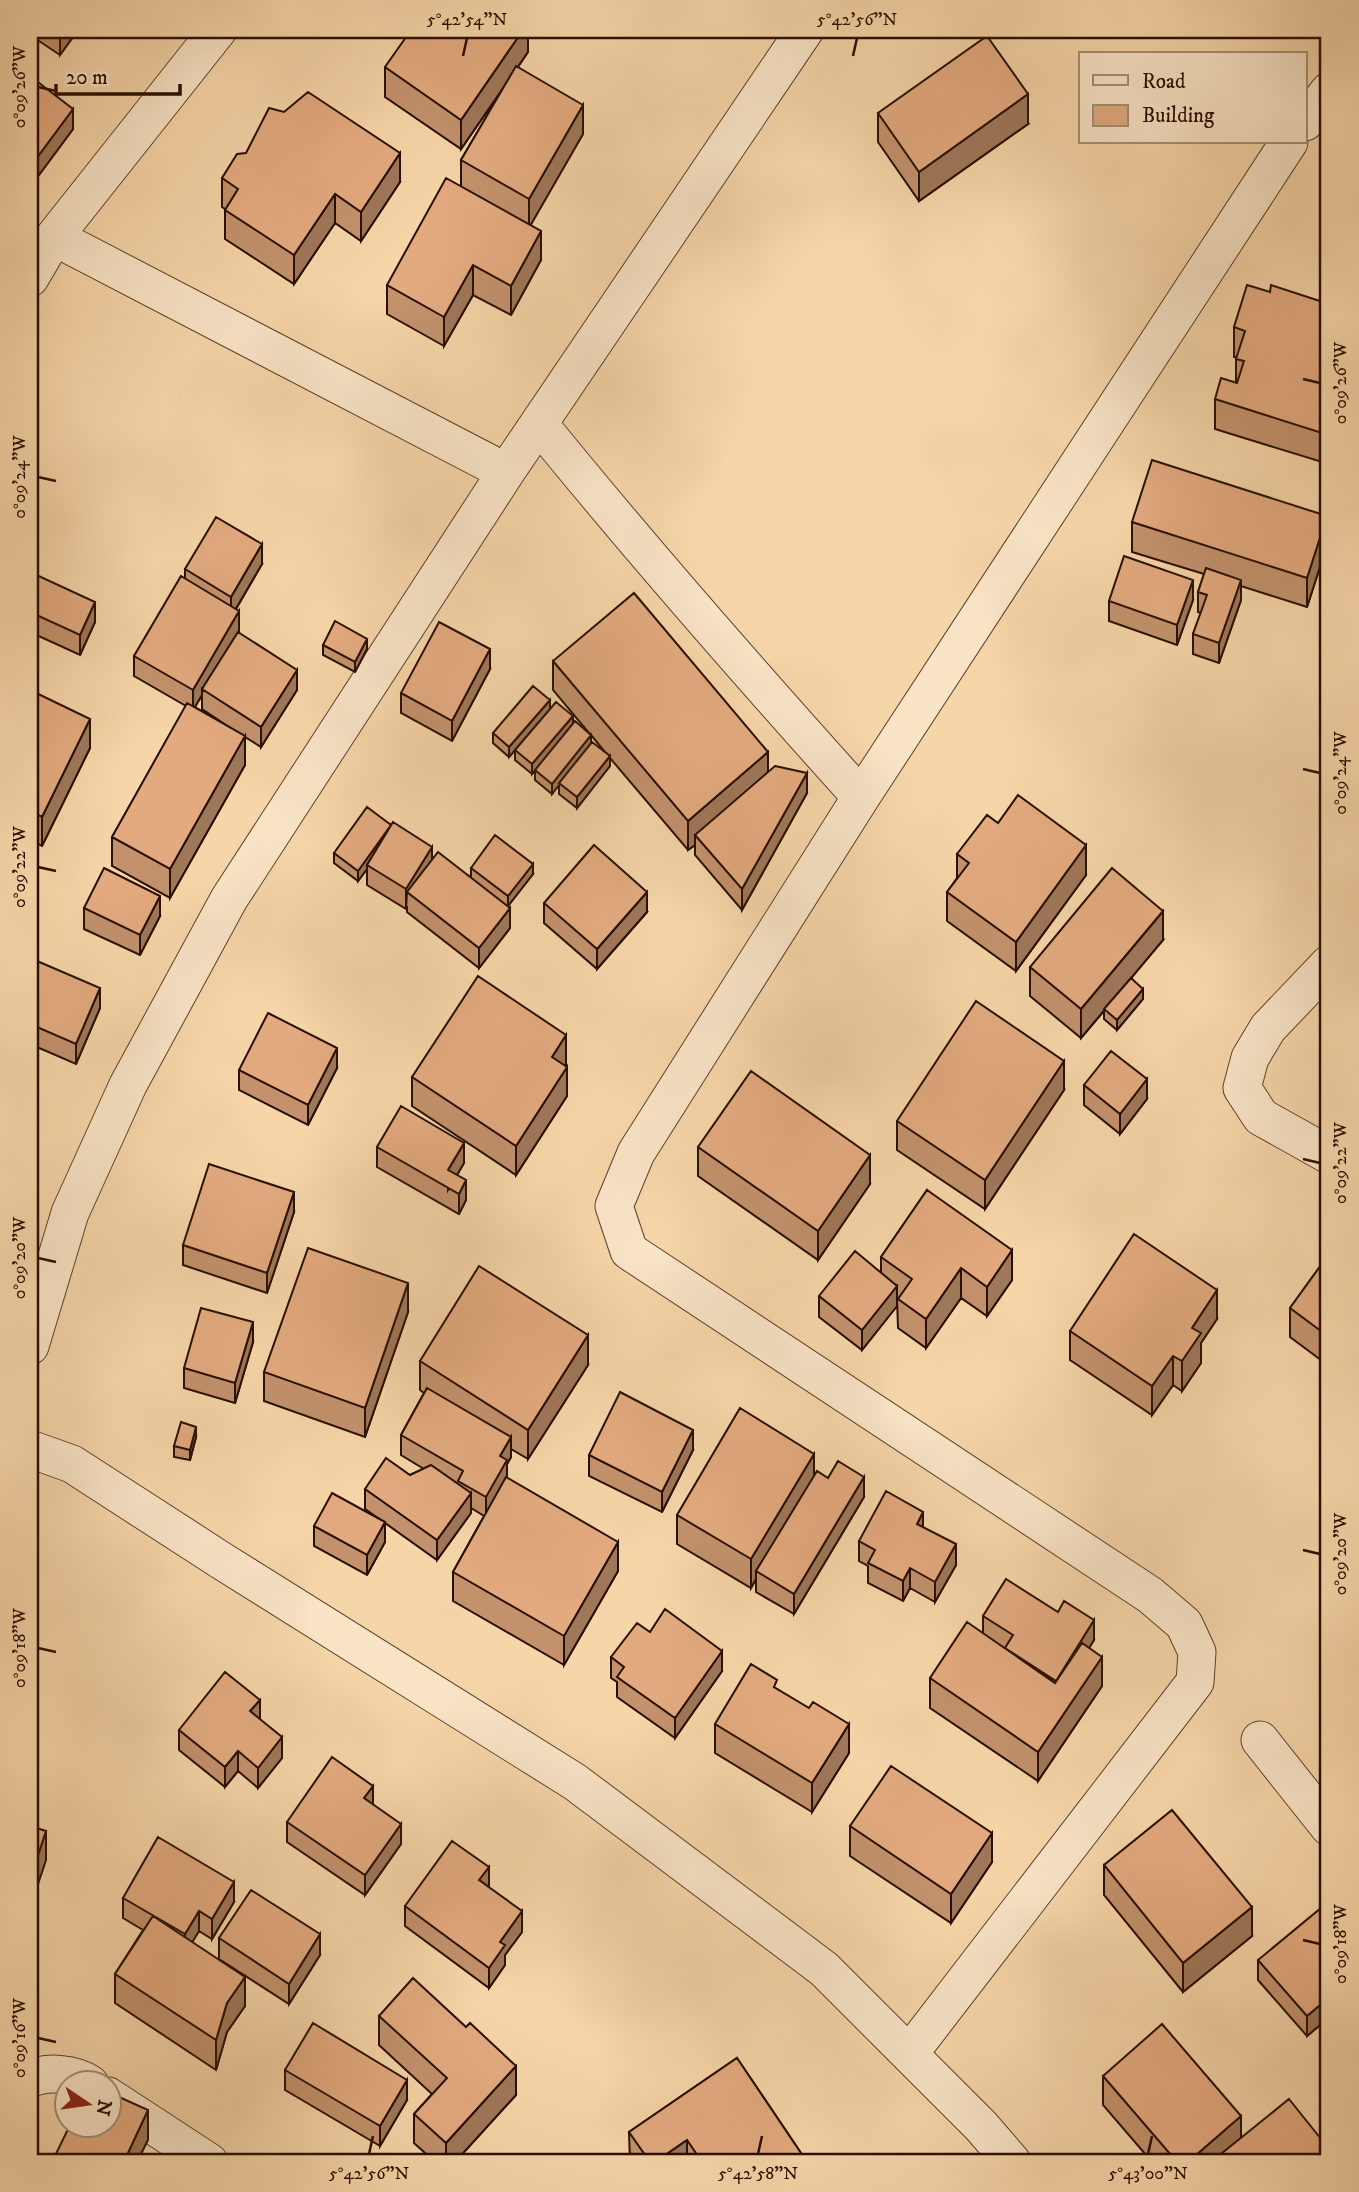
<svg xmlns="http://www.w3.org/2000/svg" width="1359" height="2192" font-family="'IM FELL DW Pica',serif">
<rect width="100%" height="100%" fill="#f6d5a8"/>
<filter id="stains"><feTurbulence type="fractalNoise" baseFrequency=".00286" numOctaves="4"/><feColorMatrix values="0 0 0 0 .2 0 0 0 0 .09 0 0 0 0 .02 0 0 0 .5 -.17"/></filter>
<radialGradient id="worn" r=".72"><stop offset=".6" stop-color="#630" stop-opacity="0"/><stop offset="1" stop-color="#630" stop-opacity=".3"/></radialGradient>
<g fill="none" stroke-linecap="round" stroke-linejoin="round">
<defs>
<path id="street" d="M1305 122 1329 91
M54 237 506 472
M30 278 54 237 218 30
M539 424C643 552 751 675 861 797
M1329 964 1268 1028 1250 1058 1242 1088 1261 1117 1329 1155
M30 1346 70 1213 128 1085 229 899 506 472 805 30
M30 1449 72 1464 222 1561 575 1782 824 1969 981 2126 1012 2162
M1260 1740 1329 1827
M909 2054 1195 1682 1197 1652 1184 1624 1150 1595 629 1251 614 1206 636 1153 861 797 1289 142
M30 2079C46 2071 74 2073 90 2084
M108 2096 209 2162"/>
</defs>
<use href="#street" stroke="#5c402a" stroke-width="39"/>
<use href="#street" stroke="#f9e4c6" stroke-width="37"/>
</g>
<path fill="#c3926d" stroke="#280f00" stroke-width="2" fill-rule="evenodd" d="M30 30H78L60 55 36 39V48L30 57Z
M528 35V52L518 67 583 134 530 225 541 260 511 315 473 295 444 346 387 314V285L461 186V160L502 90 461 149 385 97V67Z
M30 76 73 129 33 183 30 181Z
M878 113 1028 124 919 201 878 142Z
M222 178 400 182 361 241 335 223 294 284 225 239V209L222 207Z
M1270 292 1329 304 1322 462 1215 429V399L1236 383V357H1234V327Z
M1132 522 1327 545 1307 607 1241 586V600L1219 663 1193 654V634L1201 613 1198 612V592L1204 574 1132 552Z
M262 564 236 609 239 631 238 632 297 690 261 747 245 737V765L170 898 112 866V837L186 706 134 676V656L185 578V569ZM202 695V709L235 731 195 707Z
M30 572 95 622 80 655 30 632Z
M1193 600 1177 645 1109 621V601Z
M323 645 367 649 355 672 323 655Z
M553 661 768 771 807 793 742 910 695 855V845L688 850 610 758V766L577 808 559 794V784L552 794 535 780V771L532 774 515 760V750L509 757 493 743V733L550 709 589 733 553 690ZM591 735 605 752 591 743Z
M490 669 452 741 401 713V693Z
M30 690 90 748 42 846 30 840Z
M998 823 1086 875 1016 971 947 921V892L957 878V854Z
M334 853 432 859 471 877V868L533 874 508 906 510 928 479 968 407 912V908L406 909 367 885V869L358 881 334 863Z
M544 903 647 912 597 969 544 923Z
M84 908 160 916 140 955 84 929Z
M1163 940 1131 978 1143 999 1117 1030 1104 1019V1011L1081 1038 1030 996V967Z
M30 958 100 1008 76 1064 30 1044Z
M566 1064 567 1096 516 1175 412 1106V1077Z
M337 1068 308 1125 239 1090V1070Z
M1084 1085 1147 1099 1120 1134 1084 1105Z
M1064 1090 985 1209 897 1150V1121Z
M377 1147 464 1163 457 1175 466 1200 459 1214 377 1167Z
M698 1147 870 1184 818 1260 698 1176Z
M927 1190 1012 1280 987 1316 961 1298 926 1348 898 1328 897 1298V1306L862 1350 819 1317V1296L881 1272V1257Z
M294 1212 267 1293 183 1265V1245Z
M1329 1254V1366L1290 1337V1308Z
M408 1312 365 1437 264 1401V1372Z
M1217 1319 1201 1343V1363L1182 1391 1173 1385 1152 1415 1070 1360V1331Z
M253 1342 235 1403 184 1388V1368Z
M420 1361 588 1365 528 1459 511 1449V1457L507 1464V1478L618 1571 564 1665 453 1601V1572L484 1516 471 1508V1513L437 1560 385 1523V1542L367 1575 314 1546V1526L378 1518 365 1509V1489L410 1475 424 1469 401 1455V1435L424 1393 420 1390Z
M196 1437 190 1460 174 1457V1446Z
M693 1450 662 1512 589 1476V1455Z
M814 1475 828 1478 864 1497 794 1614 756 1592V1579L751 1588 677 1544V1515Z
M923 1527 956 1565 935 1602 910 1588 903 1601 868 1583V1566L859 1561V1541Z
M983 1616 1094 1640 1089 1648 1102 1686 1038 1781 930 1708V1678L983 1633Z
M650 1632 722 1671 675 1738 617 1697V1682L611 1678V1657Z
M777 1689 849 1753 812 1812 715 1753V1724Z
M260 1719 282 1758 258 1788 238 1771 225 1787 179 1750V1730Z
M373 1804 401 1844 365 1895 287 1842V1822Z
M850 1826 992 1862 951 1923 850 1856Z
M1104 1865 1252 1936 1183 1992 1104 1895Z
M489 1887 522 1932 505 1955V1965L489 1988 405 1926V1906Z
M123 1898 234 1902 212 1939 199 1931 192 1942 245 2006 227 2032 216 2070 115 2003V1974L143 1930 123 1918Z
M1329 1918V2024L1326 2020 1307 2036 1258 1980V1960Z
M219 1938 320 1955 289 2004 219 1959Z
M379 2016 516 2095 455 2162H435L414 2143V2114L432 2094 379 2045Z
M737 2058 807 2162H630L629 2132Z
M285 2070 407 2100 380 2146 285 2090Z
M1103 2076 1241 2138 1329 2162H1152L1103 2105Z"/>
<path fill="#9f7759" stroke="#280f00" stroke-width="2" d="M64 30H78L60 55V35Z
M523 30H532L528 35V52L461 149V120Z
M36 38V48L30 57V46Z
M1028 94V124L919 201V172Z
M583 105V134L529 228V199Z
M73 109V129L33 183V163Z
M400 153V182L361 241V212Z
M335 194V223L294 284V255Z
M541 231V260L511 315V286Z
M473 265V295L444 346V317Z
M1329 409V439L1322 462V433Z
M1327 516V545L1307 607V578Z
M262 544V564L231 617V597Z
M1193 580V600L1177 645V625Z
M1241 580V600L1219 663V643Z
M95 602V622L80 655V635Z
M239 611V631L204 691 202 689V695L193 710V690Z
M367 639V649L355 672V662Z
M490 649V669L452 741V721Z
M297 670V690L261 747V727Z
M550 700V711L509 757V747Z
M573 716V727L532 774V764Z
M90 719V748L42 846V817Z
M591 735V745L552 794V784Z
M245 736V765L170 898V869Z
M768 752V782L695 835V845L688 850V821Z
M610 756V766L577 808V797Z
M807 773V793L742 910V889Z
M391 825 367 865V869L358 881V871Z
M1086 845V875L1016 971V942Z
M432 847V867L407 892 406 909V889Z
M533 864V874L508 906V896Z
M647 892V912L597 969V949Z
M160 896V916L140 955V935Z
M510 908V928L479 968V948Z
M1163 911V940L1081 1038V1009Z
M100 988V1008L76 1064V1044Z
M1143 989V999L1117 1030V1020Z
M566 1035V1064L552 1086V1057Z
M337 1048V1068L308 1125V1105Z
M1064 1061V1090L985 1209V1180Z
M567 1067V1096L516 1175V1146Z
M1147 1079V1099L1120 1134V1114Z
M464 1143V1163L448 1190V1170Z
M870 1155V1184L818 1260V1231Z
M466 1180V1200L459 1214V1194Z
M294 1192V1212L267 1293V1273Z
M1012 1250V1280L987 1316V1287Z
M961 1268V1298L926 1348V1319Z
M408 1283V1312L365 1437V1408Z
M897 1286V1306L862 1350V1330Z
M1217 1290V1319L1201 1343V1363L1182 1391V1361L1192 1328Z
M253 1322V1342L235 1403V1383Z
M588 1335V1365L528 1459V1430Z
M1173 1356V1385L1152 1415V1386Z
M196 1427V1437L190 1460V1450Z
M693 1430V1450L662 1512V1492Z
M511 1437V1457L507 1464V1481L486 1517V1497L500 1456Z
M814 1454V1483L756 1571V1579L751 1588V1559Z
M864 1477V1497L794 1614V1594Z
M471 1493V1513L437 1560V1540Z
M923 1512V1532L917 1524Z
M385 1522V1542L367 1575V1555Z
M618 1542V1571L564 1665V1636Z
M956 1544V1565L935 1602V1582Z
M910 1568V1588L903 1601V1581Z
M1094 1620V1640L1056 1701V1681Z
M722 1651V1671L675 1738V1718Z
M1102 1657V1686L1038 1781V1752Z
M260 1700V1720L250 1711Z
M849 1724V1753L812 1812V1783Z
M282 1737V1758L258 1788V1768Z
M238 1751V1771L225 1787V1767Z
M373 1786V1807L364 1798Z
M401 1824V1844L365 1895V1875Z
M46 1831V1860L30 1908V1879Z
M992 1833V1862L951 1923V1894Z
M489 1867V1887L479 1880Z
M234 1882V1902L212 1939V1919Z
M1252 1907V1936L1183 1992V1963Z
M199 1911V1931L185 1954V1934Z
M522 1911V1932L505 1955V1965L489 1988V1968L500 1942Z
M320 1934V1955L289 2004V1984Z
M245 1977V2006L227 2032 216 2070V2040L227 2003Z
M1326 2000V2020L1307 2036V2016Z
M516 2066V2095L455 2162H446V2143Z
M407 2080V2100L380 2146V2126Z
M148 2110V2140L137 2162 127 2155Z
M1241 2116V2145L1221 2162H1188Z
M687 2140V2162H655Z"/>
<path fill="#e3aa7f" stroke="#280f00" stroke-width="2" d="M52 30H64L60 35Z
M411 30H523L461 120 385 67Z
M30 33 36 38 30 46Z
M987 36 1028 94 919 172 878 113Z
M516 66 583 105 529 199 461 160Z
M30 76 73 109 33 163 30 161Z
M308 92 400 153 361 212 335 194 294 255 225 210 238 189 222 178 237 154 246 153 269 108 284 112Z
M446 178 541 231 511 286 473 265 444 317 387 285Z
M1247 285 1270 292 1271 285 1329 304V409L1322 433 1215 399 1221 378 1237 383 1244 361 1236 359 1245 331 1234 327Z
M1152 460 1327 516 1307 578 1132 522Z
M216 517 262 544 231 597 185 569Z
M1124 556 1193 580 1177 625 1109 601Z
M1206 568 1241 580 1219 643 1193 634 1207 595 1198 592Z
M30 572 95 602 80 635 30 612Z
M181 576 239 611 193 690 134 656Z
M634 593 768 752 688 821 553 661Z
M335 621 367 639 355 662 323 645Z
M439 622 490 649 452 721 401 693Z
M238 632 297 670 261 727 202 689Z
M533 686 550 700 509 747 493 733Z
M30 690 90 719 42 817 30 811Z
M556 702 573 716 532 764 515 750Z
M187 703 245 736 170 869 112 837Z
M575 721 591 735 552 784 535 770Z
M592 742 610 756 577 797 559 783Z
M775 766 807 773 742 889 695 835Z
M1018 795 1086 845 1016 942 947 892 969 863 957 854 987 815 998 823Z
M367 807 391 825 358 871 334 853Z
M393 822 432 847 406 889 367 865Z
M495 835 533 864 508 896 471 868Z
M594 845 647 892 597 949 544 903Z
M438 852 510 908 479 948 407 892Z
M104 868 160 896 140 935 84 908Z
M1112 868 1163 911 1081 1009 1030 967Z
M30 958 100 988 76 1044 30 1024Z
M478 976 566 1035 552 1057 567 1067 516 1146 412 1077Z
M1131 978 1143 989 1117 1020 1104 1009Z
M976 1001 1064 1061 985 1180 897 1121Z
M268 1013 337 1048 308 1105 239 1070Z
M1111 1051 1147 1079 1120 1114 1084 1085Z
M751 1071 870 1155 818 1231 698 1147Z
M401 1106 464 1143 448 1170 466 1180 459 1194 377 1147Z
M209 1164 294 1192 267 1273 183 1245Z
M927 1190 1012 1250 987 1287 961 1268 926 1319 898 1299 912 1279 881 1257Z
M1134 1234 1217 1290 1192 1328 1201 1333 1182 1361 1173 1356 1152 1386 1070 1331Z
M308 1248 408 1283 365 1408 264 1372Z
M855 1251 897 1286 862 1330 819 1296Z
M1329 1254V1337L1290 1308Z
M479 1266 588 1335 528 1430 420 1361Z
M201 1308 253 1322 235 1383 184 1368Z
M427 1388 511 1437 500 1456 507 1460 486 1497 458 1481 463 1471 401 1435Z
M620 1392 693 1430 662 1492 589 1455Z
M740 1408 814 1454 751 1559 677 1515Z
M181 1422 196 1427 190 1450 174 1446Z
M386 1458 410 1475 431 1465 471 1493 437 1540 365 1489Z
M838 1461 864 1477 794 1594 756 1571 817 1471 828 1478Z
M506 1477 618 1542 564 1636 453 1572Z
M886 1491 923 1512 917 1524 956 1544 935 1582 910 1568 903 1581 868 1563 875 1550 859 1541Z
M332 1493 385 1522 367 1555 314 1526Z
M1006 1579 1058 1612 1064 1601 1094 1620 1056 1681 1005 1648 1013 1635 983 1616Z
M665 1609 722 1651 675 1718 617 1677 624 1667 611 1657 637 1623 650 1632Z
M967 1622 1055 1683 1082 1643 1102 1657 1038 1752 930 1678Z
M751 1664 777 1680 774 1687 809 1708 813 1702 849 1724 812 1783 715 1724Z
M225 1672 260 1700 250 1711 282 1737 258 1768 238 1751 225 1767 179 1730Z
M332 1757 373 1786 364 1798 401 1824 365 1875 287 1822Z
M891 1766 992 1833 951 1894 850 1826Z
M1172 1810 1252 1907 1183 1963 1104 1865Z
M30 1826 46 1831 30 1879Z
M158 1837 234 1882 212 1919 199 1911 185 1934 123 1898Z
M452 1841 489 1867 479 1880 522 1911 500 1942 505 1945 489 1968 405 1906Z
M251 1890 320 1934 289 1984 219 1938Z
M1321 1908 1329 1918V2004L1326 2000 1307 2016 1258 1960Z
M153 1916 245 1977 227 2003 216 2040 115 1974Z
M413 1978 466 2027 470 2023 516 2066 446 2143 414 2114 447 2078 379 2016Z
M313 2023 407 2080 380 2126 285 2070Z
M1162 2024 1241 2116 1188 2162H1177L1103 2076Z
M737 2058 807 2162H702L687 2140 655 2162H650L629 2132Z
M108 2092 148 2110 127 2155 143 2162H52L69 2127 86 2135 90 2125H108Z
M1289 2099 1329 2149V2162H1211Z"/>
<path fill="none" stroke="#280f00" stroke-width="2.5" d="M463 56 467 38M853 56 857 38M38 87 56 91M1303 379 1320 383M38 477 56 481M1303 769 1320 773M38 867 56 871M1303 1159 1320 1163M38 1258 56 1262M1303 1550 1320 1554M38 1648 56 1652M1303 1940 1320 1944M38 2038 56 2042M369 2154 373 2136M758 2154 762 2136M1148 2154 1152 2136"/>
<rect width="1359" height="2192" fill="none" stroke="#f6d5a8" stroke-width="77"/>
<rect x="1079" y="52" width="228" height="91" fill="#f9e4c6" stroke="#a58f77" stroke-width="2"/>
<rect x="1093" y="75" width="35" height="10" fill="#f9e4c6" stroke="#a58f77" stroke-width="2"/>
<text x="1142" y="88" font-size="21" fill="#280f00">Road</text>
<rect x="1093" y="105" width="35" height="21" fill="#e3aa7f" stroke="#a58f77" stroke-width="2"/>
<text x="1142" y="122" font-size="21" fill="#280f00">Building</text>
<g transform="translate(88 2104) rotate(103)"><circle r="33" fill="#f9e4c6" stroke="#a58f77" stroke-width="2"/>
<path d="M0-5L12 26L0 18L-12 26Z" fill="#8f2418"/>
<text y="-10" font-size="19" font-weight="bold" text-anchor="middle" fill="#280f00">N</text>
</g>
<path d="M56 84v10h124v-10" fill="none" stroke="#280f00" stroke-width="3.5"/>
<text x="66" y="84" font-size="21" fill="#280f00" stroke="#f9e4c6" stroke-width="5" paint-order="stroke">20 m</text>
<rect x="38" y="38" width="1282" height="2116" fill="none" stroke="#280f00" stroke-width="2.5"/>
<g font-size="18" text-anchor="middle" fill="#280f00">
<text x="467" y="25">5°42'54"N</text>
<text x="857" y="25">5°42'56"N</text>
<text transform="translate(19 87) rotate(-90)" y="6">0°09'26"W</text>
<text transform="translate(1340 383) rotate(-90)" y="6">0°09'26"W</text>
<text transform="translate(19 477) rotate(-90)" y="6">0°09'24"W</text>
<text transform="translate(1340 773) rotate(-90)" y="6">0°09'24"W</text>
<text transform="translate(19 867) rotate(-90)" y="6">0°09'22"W</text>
<text transform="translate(1340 1163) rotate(-90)" y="6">0°09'22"W</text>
<text transform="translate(19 1258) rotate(-90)" y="6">0°09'20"W</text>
<text transform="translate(1340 1554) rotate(-90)" y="6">0°09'20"W</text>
<text transform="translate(19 1648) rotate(-90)" y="6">0°09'18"W</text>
<text transform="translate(1340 1944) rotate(-90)" y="6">0°09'18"W</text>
<text transform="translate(19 2038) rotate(-90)" y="6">0°09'16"W</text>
<text x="369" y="2179">5°42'56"N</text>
<text x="758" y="2179">5°42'58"N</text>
<text x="1148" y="2179">5°43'00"N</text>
</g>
<rect width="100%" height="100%" filter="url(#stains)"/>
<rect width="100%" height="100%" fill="url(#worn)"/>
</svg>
